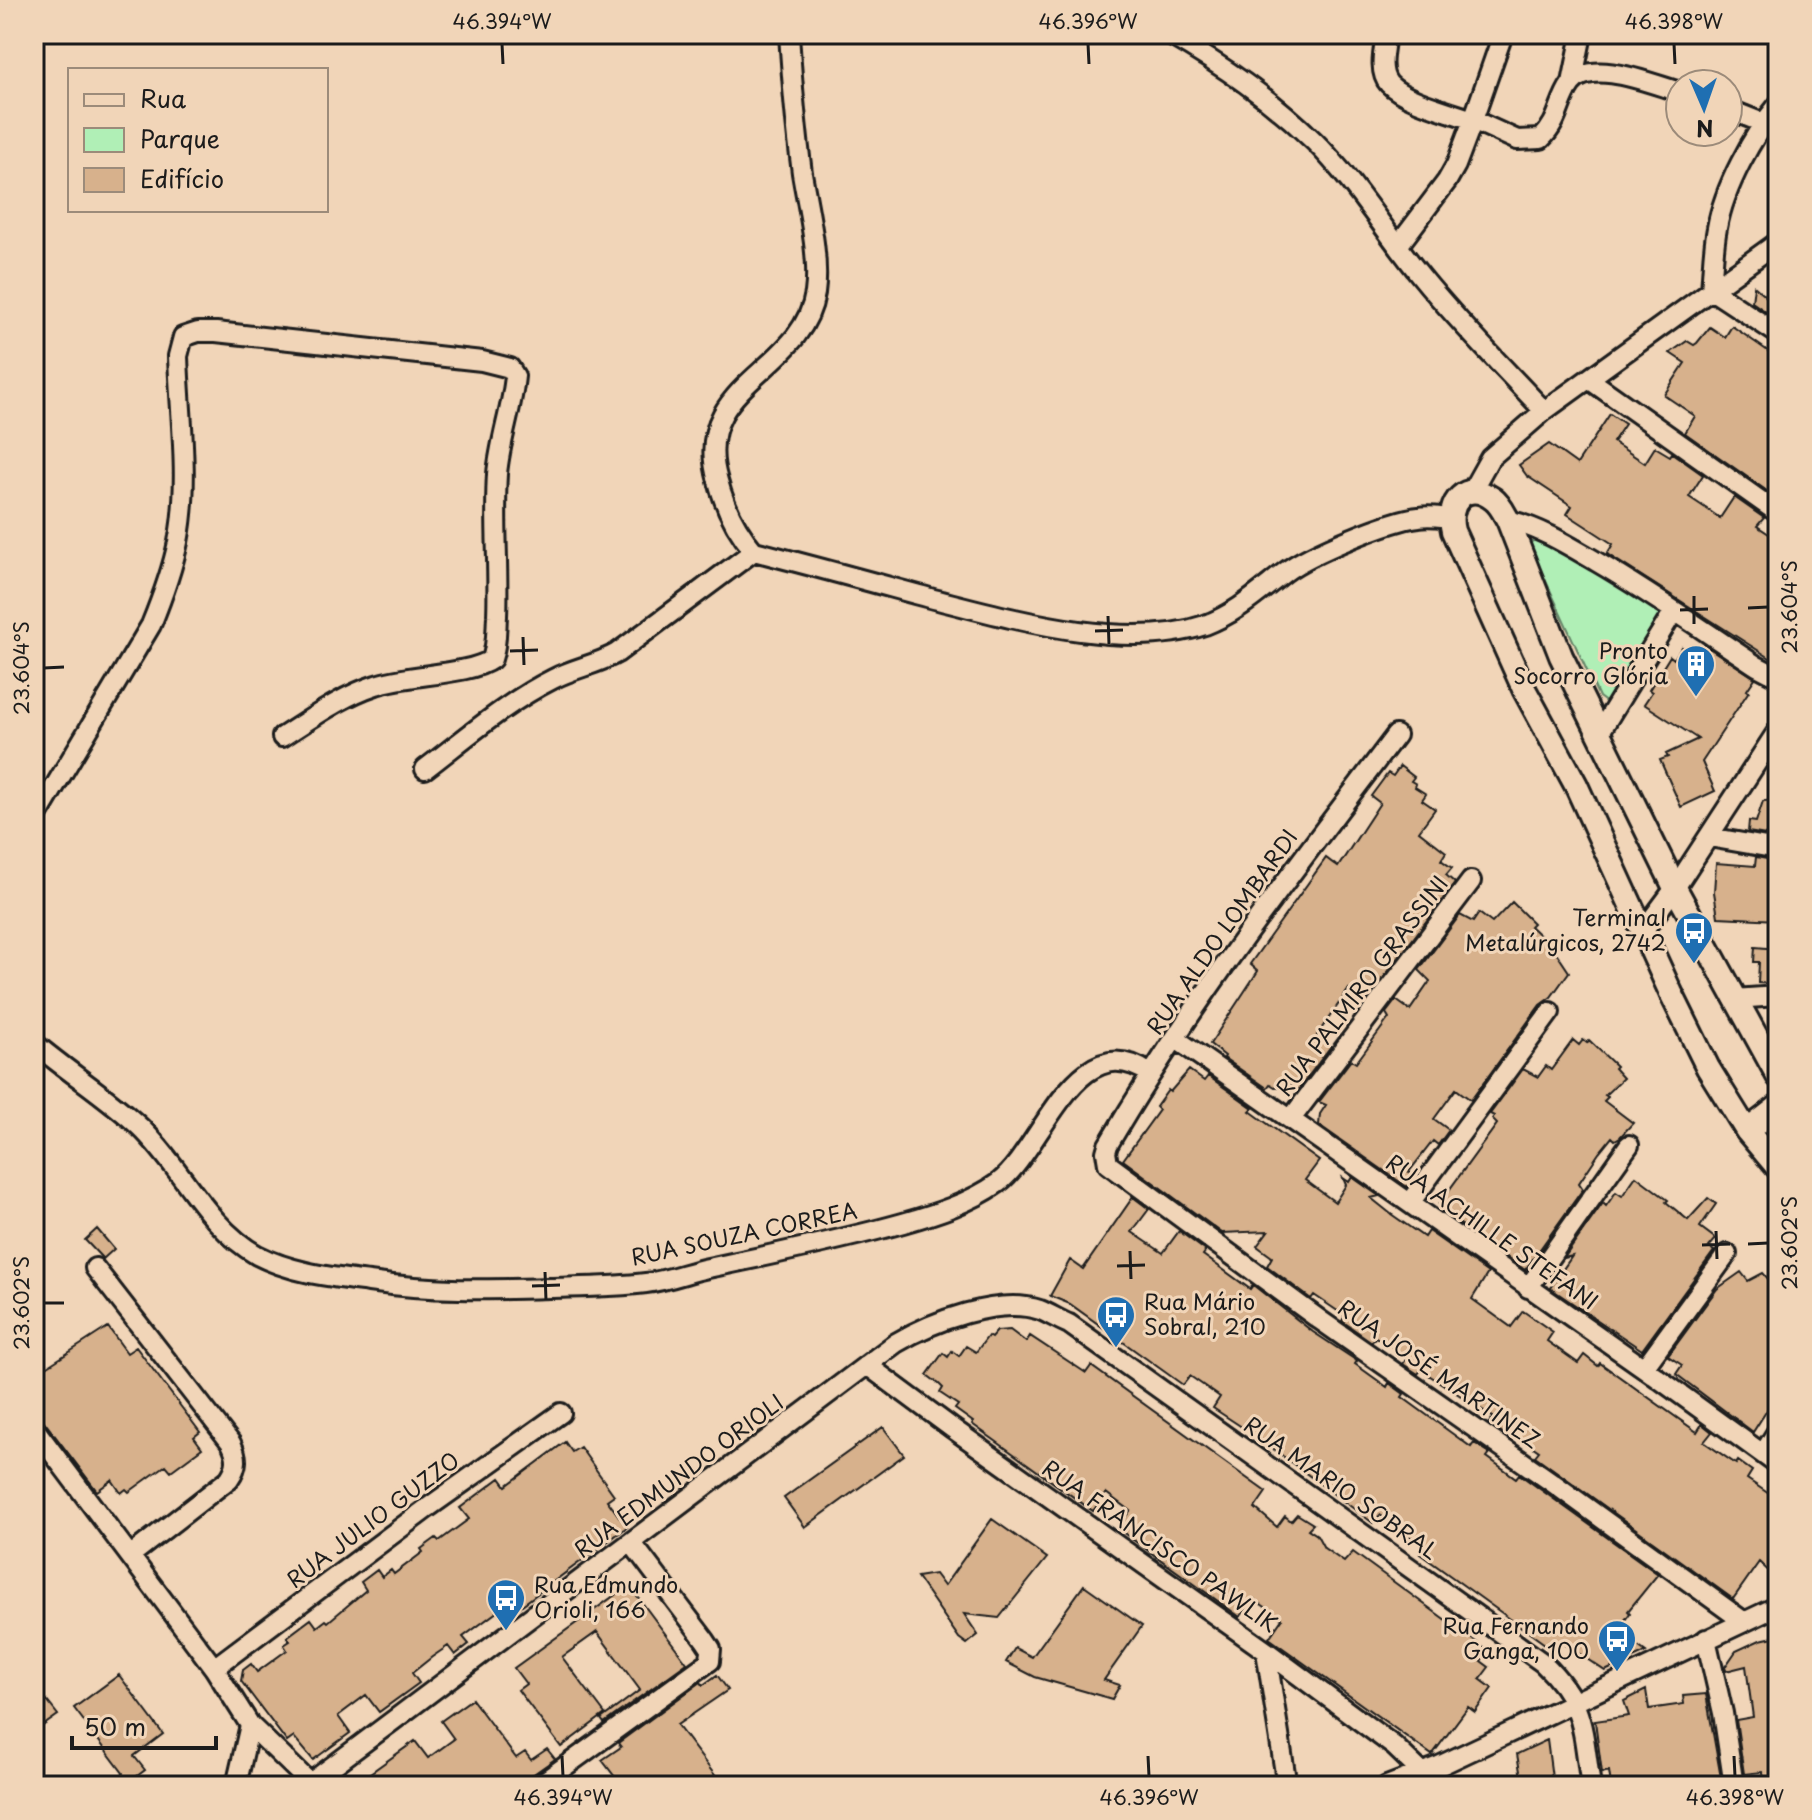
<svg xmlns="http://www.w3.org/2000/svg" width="1812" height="1820" font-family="'Playpen Sans',sans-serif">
<rect width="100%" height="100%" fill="#f1d5b8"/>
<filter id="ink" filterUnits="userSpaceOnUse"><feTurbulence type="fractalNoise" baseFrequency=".0125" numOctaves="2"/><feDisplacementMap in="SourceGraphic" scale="16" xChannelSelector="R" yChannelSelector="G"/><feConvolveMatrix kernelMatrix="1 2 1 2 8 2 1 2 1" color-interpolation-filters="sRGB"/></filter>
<g filter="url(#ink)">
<path fill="#b0efb6" stroke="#668669" stroke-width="2" d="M1538 537 1668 611 1612 701 1607 703 1599 697 1529 544Z"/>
<path fill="#d7b18c" stroke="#1c1c1c" stroke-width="2" d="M1754 286 1778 307V320L1752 302Z
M1732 326 1778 358 1777 498 1685 433 1695 416 1664 395 1685 363 1670 353 1687 341 1694 345 1697 343 1710 327 1725 337Z
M1610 414 1625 424 1613 442 1645 463 1655 447 1670 456 1672 453 1703 475 1689 497 1704 507 1720 518 1734 497 1764 518 1757 526 1778 540V663L1607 554 1613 544 1567 514 1572 506 1527 476 1519 465 1549 444 1577 464Z
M1682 647 1701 660 1709 648 1755 678 1747 690 1749 691 1702 762 1715 791 1681 807 1660 760 1668 757 1666 754 1698 739 1644 704 1652 692 1649 690 1670 656 1674 659Z
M1400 766 1414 777 1411 781 1416 784 1415 787 1426 794 1422 800 1435 809 1419 831 1446 852 1441 860 1452 868 1446 875 1455 883 1366 1001 1349 989 1317 1035 1331 1046 1298 1090 1291 1085 1275 1087 1270 1084 1267 1088 1224 1058 1225 1056 1210 1044 1258 971 1250 964 1326 858 1338 867 1380 803 1371 796 1388 773 1393 776Z
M1778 800V837L1748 832 1749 821 1756 822 1763 801Z
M1756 857 1778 861V920L1718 917 1714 892 1716 863 1755 866Z
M1512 902 1533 923 1530 926 1553 948 1569 972 1551 997 1540 1005 1471 1100 1456 1089 1434 1119 1449 1130 1438 1145 1433 1141 1409 1172 1415 1176 1407 1187 1319 1125 1320 1114 1326 1105 1319 1102 1351 1060 1356 1063 1389 1018 1386 1013 1396 1000 1410 1010 1430 981 1419 970 1460 915 1473 922 1479 913 1492 923Z
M1755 947 1778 949V984L1758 983 1759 962H1754Z
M1573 1040 1579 1045 1583 1040 1587 1043 1589 1040 1616 1066 1614 1068 1623 1078 1605 1095 1608 1097 1604 1101 1633 1123 1620 1137 1615 1140 1612 1137 1599 1153 1579 1183 1583 1189 1525 1270 1439 1209 1441 1206 1439 1204 1497 1124 1492 1119 1494 1116 1490 1114 1523 1069 1538 1077 1546 1066 1551 1070Z
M1189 1070 1204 1081 1208 1076 1253 1108 1250 1111 1319 1161 1305 1180 1335 1202 1346 1185 1343 1178 1349 1182 1352 1177 1379 1196 1371 1198 1391 1214 1424 1237 1428 1231 1488 1273 1472 1299 1511 1327 1523 1311 1553 1332 1547 1341 1578 1363 1584 1355 1598 1366 1600 1363 1697 1432 1702 1424 1712 1432 1704 1442 1736 1464 1738 1461 1752 1471 1747 1479 1778 1500V1580L1759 1562 1733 1599 1535 1456 1539 1451 1507 1429 1504 1434 1489 1423 1493 1417 1421 1370 1418 1374 1403 1364 1407 1358 1384 1341 1375 1337 1372 1342 1342 1321 1345 1316 1314 1295 1311 1299 1267 1266 1272 1257 1257 1246 1268 1231 1222 1233 1123 1160 1159 1110 1156 1107 1168 1090 1170 1092Z
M1636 1176 1668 1200 1666 1202 1688 1220 1708 1198 1716 1204 1700 1227 1716 1239 1709 1247 1714 1251 1642 1350 1550 1288 1572 1256 1564 1258 1603 1203 1606 1206 1616 1192 1622 1196Z
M1133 1197 1149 1209 1132 1232 1163 1253 1179 1231 1206 1251 1203 1255 1250 1289 1253 1285 1313 1332 1357 1361 1355 1364 1387 1387 1389 1383 1404 1394 1402 1397 1457 1437 1471 1447 1474 1443 1490 1453 1487 1457 1516 1478 1519 1474 1658 1574 1628 1611 1630 1613 1617 1631 1646 1652 1605 1671 1563 1643 1556 1652 1420 1554 1425 1547 1380 1515 1373 1523 1257 1437 1213 1408 1220 1397 1190 1376 1183 1385 1070 1304 1050 1296 1070 1260 1083 1269Z
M97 1229 114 1249 103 1259 85 1240Z
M1741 1272 1748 1281 1763 1273 1778 1290V1393L1753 1432 1676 1374 1682 1365 1668 1356 1717 1289Z
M108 1327 127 1353 136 1347 200 1432 194 1437 202 1448 171 1471 166 1465 129 1492 126 1489 121 1493 112 1480 97 1491 34 1408V1375Z
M1010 1330 1026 1342 1030 1336 1086 1373 1091 1366 1266 1492 1255 1508 1277 1527 1285 1516 1291 1521 1297 1514 1313 1524 1308 1529 1317 1535 1324 1548 1344 1562 1353 1552 1488 1651 1481 1661 1489 1667 1480 1679 1492 1688 1475 1712 1468 1707 1432 1755 1269 1638 1282 1619 1254 1599 1240 1617 1117 1528 1130 1511 1106 1493 1093 1511 972 1424 973 1422 955 1409 958 1405 940 1393 943 1388 939 1384 927 1375 943 1353 948 1357 952 1351 959 1356 966 1346 976 1352 988 1336 991 1338 997 1331Z
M883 1427 904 1455 805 1527 784 1498Z
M565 1442 572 1452 580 1447 614 1495 607 1500 627 1527 514 1611 509 1603 463 1637 469 1644 455 1655 448 1646 432 1657 412 1673 419 1683 379 1712 366 1695 338 1716 350 1733 313 1760 294 1737 287 1742 241 1681 243 1670 251 1664 257 1672 287 1650 284 1645 290 1641 287 1637 311 1619 317 1627 326 1620 328 1622 366 1590 361 1582 377 1570 382 1577 391 1570 394 1574 423 1552 421 1549 436 1538 439 1541 469 1519 460 1508 500 1478 506 1486Z
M992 1519 1047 1558 999 1618 964 1614 978 1635 967 1644 959 1638 917 1577 935 1574 944 1586Z
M629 1585 687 1663 604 1723 601 1719 640 1690 597 1632 562 1657 605 1714 561 1747 518 1690 526 1684 514 1668Z
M1084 1585 1142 1626 1104 1680 1120 1685 1112 1699 1035 1677 1006 1662 1015 1648 1032 1657Z
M1778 1636V1786H1764L1762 1772 1744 1774 1736 1720 1753 1717 1746 1666 1726 1671 1725 1667 1736 1651 1760 1640Z
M119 1675 163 1734 134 1756 145 1770 124 1786H119L123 1773 74 1708Z
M717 1675 728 1690 677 1725 723 1786H622L602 1760 621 1747 618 1743 701 1682 703 1685Z
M1646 1690 1649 1709 1684 1704 1683 1696 1706 1694 1721 1778H1718L1719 1786H1645V1782L1629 1785 1628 1782 1611 1785 1609 1771 1602 1773 1595 1721 1629 1716 1624 1701Z
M472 1699 516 1758 525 1752 531 1760 547 1749 555 1759 531 1776 526 1786H352L415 1741 428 1758 454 1739 441 1721Z
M47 1701 58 1715 34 1732V1711Z
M1547 1740 1552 1778 1522 1783 1517 1754Z"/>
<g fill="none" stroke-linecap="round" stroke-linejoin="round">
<defs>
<path id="minor" d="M789 34C792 81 796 127 802 173 808 209 820 257 815 293 803 373 689 383 718 481 725 508 736 530 754 551 813 566 871 582 930 598 1009 618 1125 652 1205 625 1237 613 1259 592 1285 572 1309 554 1390 520 1419 517 1429 515 1440 517 1450 518
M1168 34C1223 66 1269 97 1315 142 1355 182 1385 232 1421 276 1459 323 1503 367 1544 411
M1386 34C1384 49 1378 72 1389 84 1405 101 1451 112 1473 120L1456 165 1447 181 1398 246
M1503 34 1473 120 1517 140 1541 139C1560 121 1558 102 1571 84 1591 57 1654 85 1680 92
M1572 83 1582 34
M1778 105C1752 136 1724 188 1717 228 1713 248 1713 269 1711 290L1778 334
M1728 109 1763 123
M1590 380 1778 513
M1471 492 1490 458 1544 411 1778 242
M1508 520C1541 528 1568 545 1597 562 1652 594 1704 631 1757 666L1778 677
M1600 732 1674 611
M1396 735C1295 868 1192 1001 1108 1145L1106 1152 1108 1164 1320 1320 1553 1483 1743 1621
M425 769C467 737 507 702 553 679 574 668 596 665 617 653L754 551
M34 821 151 625C162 598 172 571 178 542 190 482 180 417 178 356L183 337 198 332H216L482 361 510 368 515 376C512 409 500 440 497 474 494 521 499 569 497 616 496 631 497 645 492 659 470 675 407 674 376 685 342 696 312 718 282 737
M1709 837 1778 849
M1643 931 1675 888 1778 730
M1734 999 1778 996
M1176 1039 1644 1368 1778 1465
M34 1043C68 1072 108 1097 140 1127 182 1167 206 1226 257 1255 292 1273 331 1277 369 1282 430 1291 488 1290 549 1288 581 1287 614 1287 646 1283 667 1281 688 1272 708 1268 774 1254 839 1241 903 1223 935 1214 970 1203 998 1183 1043 1149 1077 1022 1150 1074
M1291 1119 1471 881
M1410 1203 1550 1012
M95 1268 231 1443C238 1457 238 1466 229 1479L131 1555
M1528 1288 1629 1145
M867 1365 952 1428 1266 1651 1394 1746 1421 1772
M1644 1368 1727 1254
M34 1428 214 1668 250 1725 313 1786
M1763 1454 1778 1430
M1706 1639 1723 1713 1734 1786
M1266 1651 1287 1786
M214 1668 426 1509 561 1413
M236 1786 250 1725
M306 1786 896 1343C931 1322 999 1296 1040 1310 1050 1314 1059 1320 1069 1324L1543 1663C1586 1704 1582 1731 1591 1786
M538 1786 710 1661 711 1649 705 1640 631 1542
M1387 1786 1439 1766 1778 1606"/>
<path id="tertiary" d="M1778 1076 1675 888 1561 656 1508 520C1504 513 1500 504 1493 499 1466 479 1446 503 1453 531L1524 689 1576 785 1671 993 1708 1068 1747 1131 1778 1168
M1747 1131 1778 1107"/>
</defs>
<use href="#minor" stroke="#1c1c1c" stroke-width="24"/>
<use href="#tertiary" stroke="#1c1c1c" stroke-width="28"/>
<use href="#minor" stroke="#f1d5b8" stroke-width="18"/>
<use href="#tertiary" stroke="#f1d5b8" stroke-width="22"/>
</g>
</g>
<path fill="none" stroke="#1c1c1c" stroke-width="3" d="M502 44 503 64M1088 44 1089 64M1674 44 1675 64M1694 596V624M1748 608 1768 607M1680 610 1708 609M1108 616 1109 644M1095 631 1123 630M523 637 524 665M510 651 538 650M44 668 64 667M1716 1231 1717 1259M1748 1244 1768 1243M1702 1245 1730 1244M1130 1251 1131 1279M1117 1266 1145 1265M545 1272 546 1300M532 1286 560 1285M44 1303H64M562 1756 563 1776M1148 1756 1149 1776M1734 1756 1735 1776"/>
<defs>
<symbol id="building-pin" viewBox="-11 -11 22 30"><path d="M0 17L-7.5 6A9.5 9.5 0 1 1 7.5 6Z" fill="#1f6fb2" stroke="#f1d5b8"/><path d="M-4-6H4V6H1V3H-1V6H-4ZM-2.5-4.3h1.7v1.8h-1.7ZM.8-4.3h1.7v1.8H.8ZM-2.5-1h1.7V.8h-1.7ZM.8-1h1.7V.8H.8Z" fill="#fff"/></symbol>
<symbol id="bus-pin" viewBox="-11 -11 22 30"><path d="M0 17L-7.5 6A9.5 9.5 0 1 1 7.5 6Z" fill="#1f6fb2" stroke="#f1d5b8"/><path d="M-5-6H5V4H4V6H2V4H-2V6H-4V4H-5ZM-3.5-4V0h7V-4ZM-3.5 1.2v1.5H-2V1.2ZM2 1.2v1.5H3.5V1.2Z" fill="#fff"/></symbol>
</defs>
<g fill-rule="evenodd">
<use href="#building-pin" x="1674" y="642" width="44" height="60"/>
<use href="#bus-pin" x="1672" y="909" width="44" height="60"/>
<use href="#bus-pin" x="1094" y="1293" width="44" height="60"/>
<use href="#bus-pin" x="484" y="1576" width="44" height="60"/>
<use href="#bus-pin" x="1595" y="1617" width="44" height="60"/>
</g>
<g text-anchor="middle" stroke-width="6" stroke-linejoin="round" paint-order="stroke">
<g font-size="22" fill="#1c1c1c" stroke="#f1d5b8" text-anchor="end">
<text x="1668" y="659">Pronto<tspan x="1668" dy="25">Socorro Glória</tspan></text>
<text x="1666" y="926">Terminal<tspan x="1666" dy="25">Metalúrgicos, 2742</tspan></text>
<text x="1144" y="1310" text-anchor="start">Rua Mário<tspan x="1144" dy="25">Sobral, 210</tspan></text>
<text x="534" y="1593" text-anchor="start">Rua Edmundo<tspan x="534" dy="25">Orioli, 166</tspan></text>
<text x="1589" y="1634">Rua Fernando<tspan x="1589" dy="25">Ganga, 100</tspan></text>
</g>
<g font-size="22" fill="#1c1c1c" stroke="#f1d5b8">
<text transform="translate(1222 932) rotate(-55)" y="8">RUA ALDO LOMBARDI</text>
<text transform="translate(1362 986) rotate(-53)" y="8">RUA PALMIRO GRASSINI</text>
<text transform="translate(1492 1232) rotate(35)" y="8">RUA ACHILLE STEFANI</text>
<text transform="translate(744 1234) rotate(-12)" y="8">RUA SOUZA CORREA</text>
<text transform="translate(1439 1374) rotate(35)" y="8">RUA JOSÉ MARTINEZ</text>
<text transform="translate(679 1476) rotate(-37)" y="8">RUA EDMUNDO ORIOLI</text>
<text transform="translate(1341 1488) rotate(35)" y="8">RUA MARIO SOBRAL</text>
<text transform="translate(373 1520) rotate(-37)" y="8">RUA JULIO GUZZO</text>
<text transform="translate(1160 1546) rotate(35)" y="8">RUA FRANCISCO PAWLIK</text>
</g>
</g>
<rect width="1812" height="1820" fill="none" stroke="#f1d5b8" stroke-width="88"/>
<rect x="68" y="68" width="260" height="144" fill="#f1d5b8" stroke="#9c8b7a" stroke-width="2"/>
<rect x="84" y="94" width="40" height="12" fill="#f1d5b8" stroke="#9c8b7a" stroke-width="2"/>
<text x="140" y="108" font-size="24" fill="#1c1c1c">Rua</text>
<rect x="84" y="128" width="40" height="24" fill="#b0efb6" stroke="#9c8b7a" stroke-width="2"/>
<text x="140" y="148" font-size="24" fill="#1c1c1c">Parque</text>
<rect x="84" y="168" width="40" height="24" fill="#d7b18c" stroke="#9c8b7a" stroke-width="2"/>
<text x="140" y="188" font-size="24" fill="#1c1c1c">Edifício</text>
<g transform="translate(1704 108) rotate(178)"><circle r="38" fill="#f1d5b8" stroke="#9c8b7a" stroke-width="2"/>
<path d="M0-6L14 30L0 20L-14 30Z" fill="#1f6fb2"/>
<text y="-12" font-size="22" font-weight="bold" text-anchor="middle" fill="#1c1c1c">N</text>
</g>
<path d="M72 1736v12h144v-12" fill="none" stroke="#1c1c1c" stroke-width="4"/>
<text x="84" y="1736" font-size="24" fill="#1c1c1c" stroke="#f1d5b8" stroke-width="6" paint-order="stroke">50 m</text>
<rect x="44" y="44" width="1724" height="1732" fill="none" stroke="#1c1c1c" stroke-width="3"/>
<g font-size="20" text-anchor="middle" fill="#1c1c1c">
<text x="502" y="29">46.394°W</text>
<text x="1088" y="29">46.396°W</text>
<text x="1674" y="29">46.398°W</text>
<text transform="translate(1790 607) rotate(-90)" y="7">23.604°S</text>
<text transform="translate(22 668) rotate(-90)" y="7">23.604°S</text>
<text transform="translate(1790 1243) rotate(-90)" y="7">23.602°S</text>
<text transform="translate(22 1303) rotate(-90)" y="7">23.602°S</text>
<text x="563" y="1805">46.394°W</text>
<text x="1149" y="1805">46.396°W</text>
<text x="1735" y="1805">46.398°W</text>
</g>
</svg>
